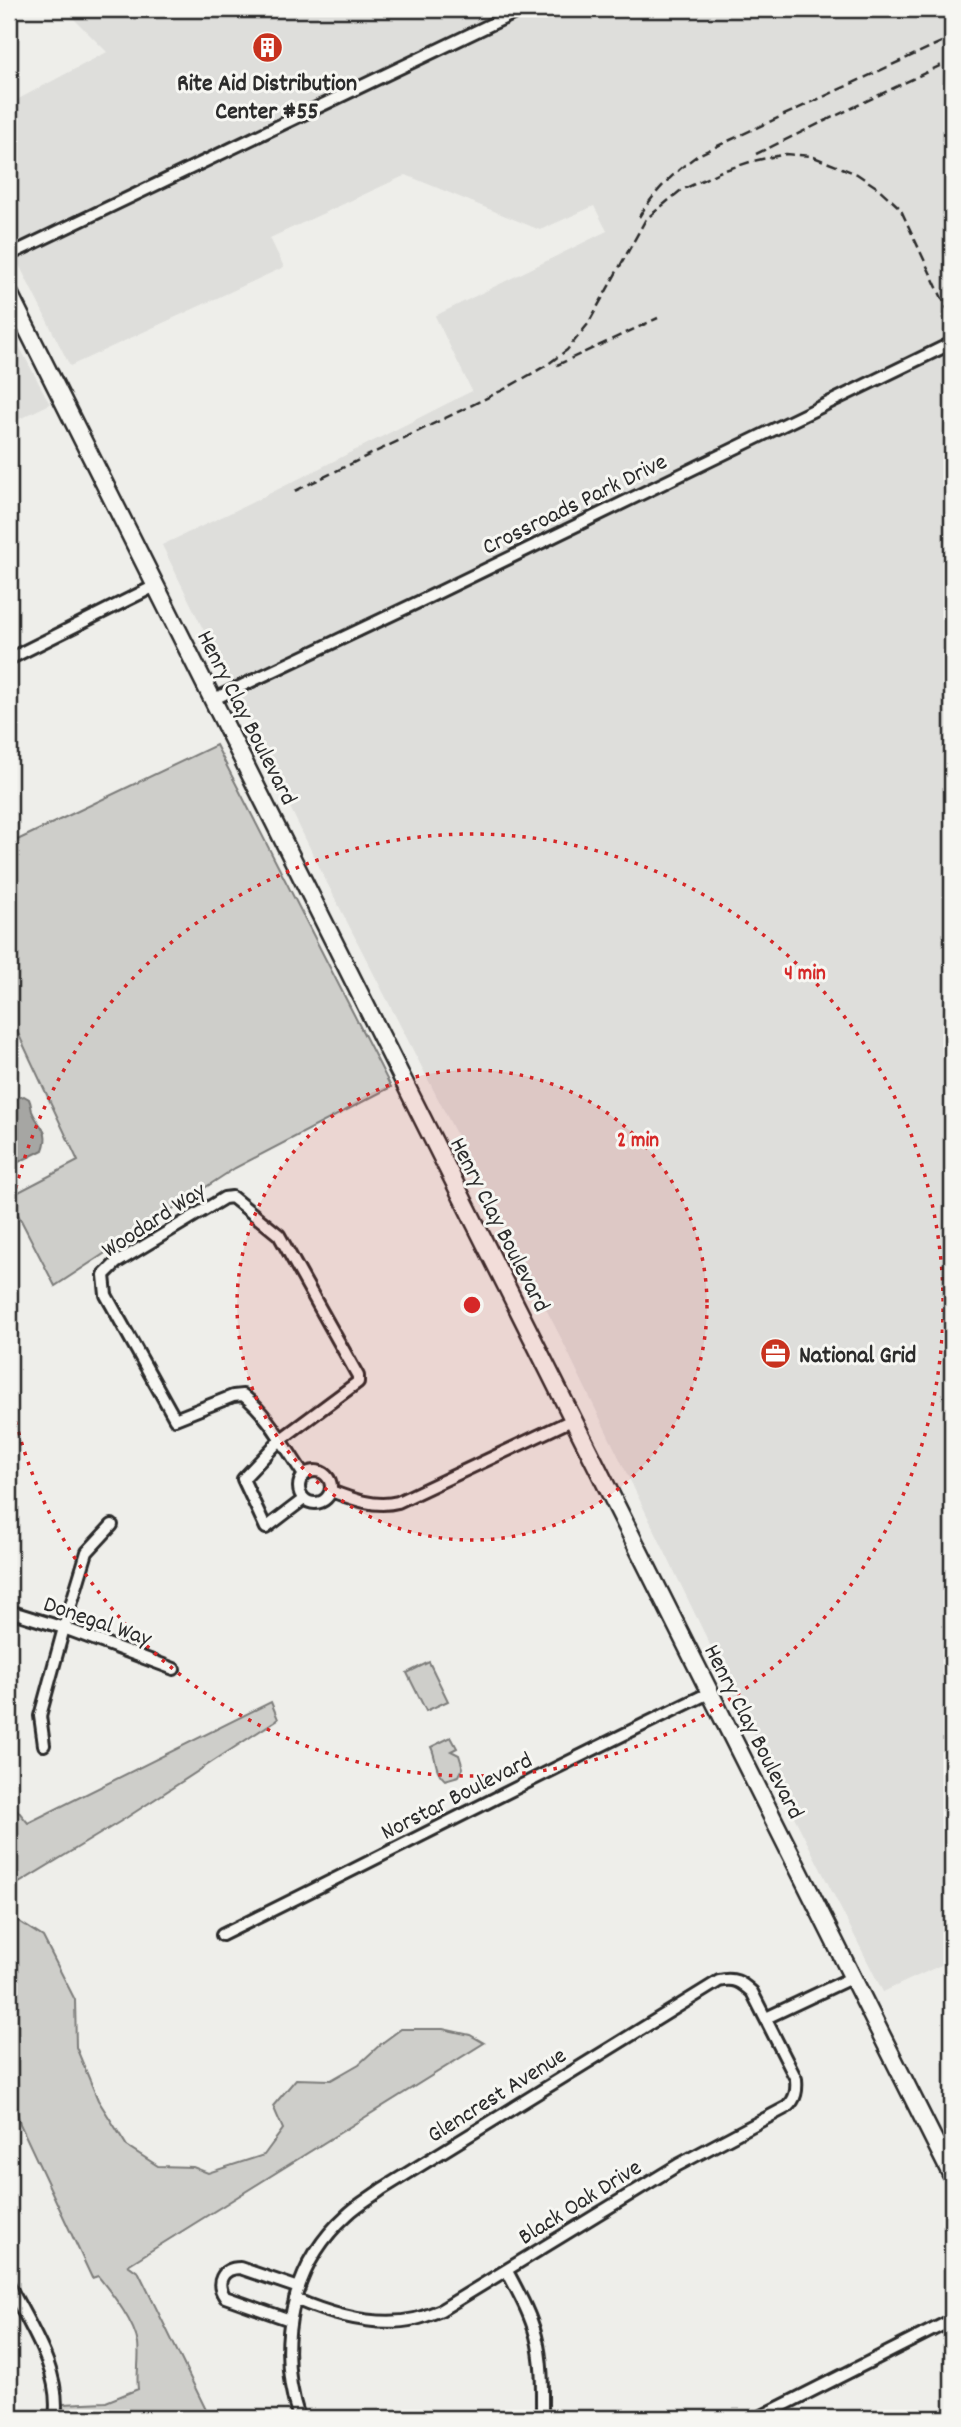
<svg xmlns="http://www.w3.org/2000/svg" width="961" height="2427" font-family="Dekko,sans-serif">
<rect width="100%" height="100%" fill="#eeeeea"/>
<filter id="ink" filterUnits="userSpaceOnUse"><feTurbulence type="fractalNoise" baseFrequency=".0143" numOctaves="2"/><feDisplacementMap in="SourceGraphic" scale="14" xChannelSelector="R" yChannelSelector="G"/><feConvolveMatrix kernelMatrix="1 2 1 2 8 2 1 2 1" color-interpolation-filters="sRGB"/></filter>
<g filter="url(#ink)">
<path fill="#dededb" d="M64 9H952V1960L883 1992 780 1789 561 1338 325 879 162 545 247 505 472 391 435 316 607 231 594 206 540 230 406 175 270 238 284 267 70 366 9 245V104L107 52Z
M9 327 50 404 9 424Z"/>
<path fill="#cececa" stroke="#7c7c7a" stroke-width="2" d="M216 745 391 1087 235 1168 55 1286 9 1197 78 1161 9 1014V844Z
M429 1662 448 1701 426 1711 407 1673Z
M271 1702 278 1719 126 1818 11 1888 9 1896V1800L28 1823Z
M451 1737 457 1748 451 1751 459 1755 463 1768 459 1776 445 1780C434 1771 437 1759 431 1747Z
M9 1908 12 1917 43 1937 75 2000 76 2047 98 2100 127 2146 158 2166 193 2167 208 2173 264 2155 283 2129 273 2106 296 2079 331 2080 359 2064 382 2043 401 2029H443L470 2035 484 2043 128 2265 139 2273 210 2418H104L105 2410 63 2411V2404L106 2402 138 2389C136 2374 140 2359 138 2344 134 2321 112 2294 98 2276L92 2278 20 2124 9 2078Z"/>
<path fill="#a6a6a3" stroke="#757573" stroke-width="2" d="M24 1096 29 1099C31 1103 31 1107 32 1111 38 1127 51 1129 43 1150L9 1167V1100Z"/>
<g fill="none" stroke-linecap="round" stroke-linejoin="round">
<defs>
<path id="minor" d="M9 255 523 9
M9 659 157 585
M214 699 429 597 952 343
M299 1487a16 16 0 1 1 32 0a16 16 0 1 1-32 0Z
M331 1491C352 1499 375 1508 398 1502L574 1419
M304 1499 266 1528 243 1479 280 1440 358 1382V1376L279 1235 232 1197 224 1198 116 1263 104 1275 106 1295 175 1419 233 1396 243 1395C269 1415 285 1448 304 1475
M9 1611 64 1628 174 1669
M44 1745 40 1716 64 1628 87 1552 112 1525
M222 1935C385 1855 546 1771 711 1692
M766 2018 853 1977
M507 2271C518 2292 530 2313 536 2336 543 2363 542 2391 542 2418
M9 2285C29 2325 62 2371 55 2418
M295 2299C332 2315 375 2328 415 2319 424 2317 433 2313 441 2310L678 2165 787 2107C796 2099 797 2090 796 2079L752 1992C741 1982 734 1977 719 1981L382 2189C370 2198 357 2205 347 2215 289 2267 276 2347 299 2418
M290 2320 225 2297C215 2283 222 2268 240 2268L299 2288
M758 2418 952 2320"/>
<path id="secondary" d="M9 293 952 2176"/>
</defs>
<use href="#minor" stroke="#2b2b2b" stroke-width="16"/>
<use href="#secondary" stroke="#2b2b2b" stroke-width="21"/>
<use href="#minor" stroke="#f6f6f2" stroke-width="10"/>
<use href="#secondary" stroke="#f6f6f2" stroke-width="16"/>
<path stroke="#2b2b2b" stroke-width="2.5" stroke-dasharray="10 5" stroke-linecap="butt" d="M756 154 952 60
M639 217C654 192 674 172 698 155L950 38
M557 365 658 318
M295 491 503 390 547 365 567 350 588 324 646 219 680 191 719 172 753 161 786 154 811 156 857 174 878 188 900 208 947 309"/>
</g>
</g>
<circle cx="472" cy="1305" r="235" fill="#d62828" fill-opacity=".12"/>
<g fill="none" stroke="#d62828" stroke-width="3.5" stroke-dasharray="3.5 7">
<circle cx="472" cy="1305" r="235"/>
<path d="M9 1219A471 471 0 1 1 9 1391"/>
</g>
<defs>
<symbol id="building-disc" viewBox="-11 -11 22 22"><circle r="9.5" fill="#c8321e" stroke="#f6f6f2"/><path d="M-4-6H4V6H1V3H-1V6H-4ZM-2.5-4.3h1.7v1.8h-1.7ZM.8-4.3h1.7v1.8H.8ZM-2.5-1h1.7V.8h-1.7ZM.8-1h1.7V.8H.8Z" fill="#fff"/></symbol>
<symbol id="office-disc" viewBox="-11 -11 22 22"><circle r="9.5" fill="#c8321e" stroke="#f6f6f2"/><path d="M-6-3h4V-5.5h4V-3h4V5H-6ZM-1-4.5V-3h2v-1.5ZM-6 0V1H6V0Z" fill="#fff"/></symbol>
</defs>
<g fill-rule="evenodd">
<use href="#building-disc" x="250" y="30" width="35" height="35"/>
<use href="#office-disc" x="758" y="1336" width="35" height="35"/>
</g>
<g text-anchor="middle" stroke-width="6" stroke-linejoin="round" paint-order="stroke">
<g font-size="24" font-weight="bold" fill="#2b2b2b" stroke="#f6f6f2">
<text x="267" y="90">Rite Aid Distribution<tspan x="267" dy="28">Center #55</tspan></text>
<text x="799" y="1362" text-anchor="start">National Grid</text>
</g>
<g font-size="24" fill="#2b2b2b" stroke="#f6f6f2">
<text transform="translate(574 503) rotate(-26)" y="8">Crossroads Park Drive</text>
<text transform="translate(248 717) rotate(63)" y="8">Henry Clay Boulevard</text>
<text transform="translate(153 1219) rotate(-33)" y="8">Woodard Way</text>
<text transform="translate(501 1224) rotate(63)" y="8">Henry Clay Boulevard</text>
<text transform="translate(98 1620) rotate(19)" y="8">Donegal Way</text>
<text transform="translate(755 1731) rotate(63)" y="8">Henry Clay Boulevard</text>
<text transform="translate(456 1795) rotate(-27)" y="8">Norstar Boulevard</text>
<text transform="translate(496 2094) rotate(-32)" y="8">Glencrest Avenue</text>
<text transform="translate(579 2201) rotate(-32)" y="8">Black Oak Drive</text>
</g>
</g>
<circle cx="472" cy="1305" r="10" fill="#d62828" stroke="#f6f6f2" stroke-width="3.5"/>
<g font-size="21" text-anchor="middle" font-weight="bold" fill="#d62828" stroke="#f6f6f2" stroke-width="6" stroke-linejoin="round" paint-order="stroke">
<text x="805" y="979">4 min</text>
<text x="638" y="1146">2 min</text>
</g>
<rect width="961" height="2427" fill="none" stroke="#f6f6f2" stroke-width="35"/>
<rect x="18" y="18" width="926" height="2392" fill="none" stroke="#2b2b2b" stroke-width="2.5" filter="url(#ink)"/>
</svg>
